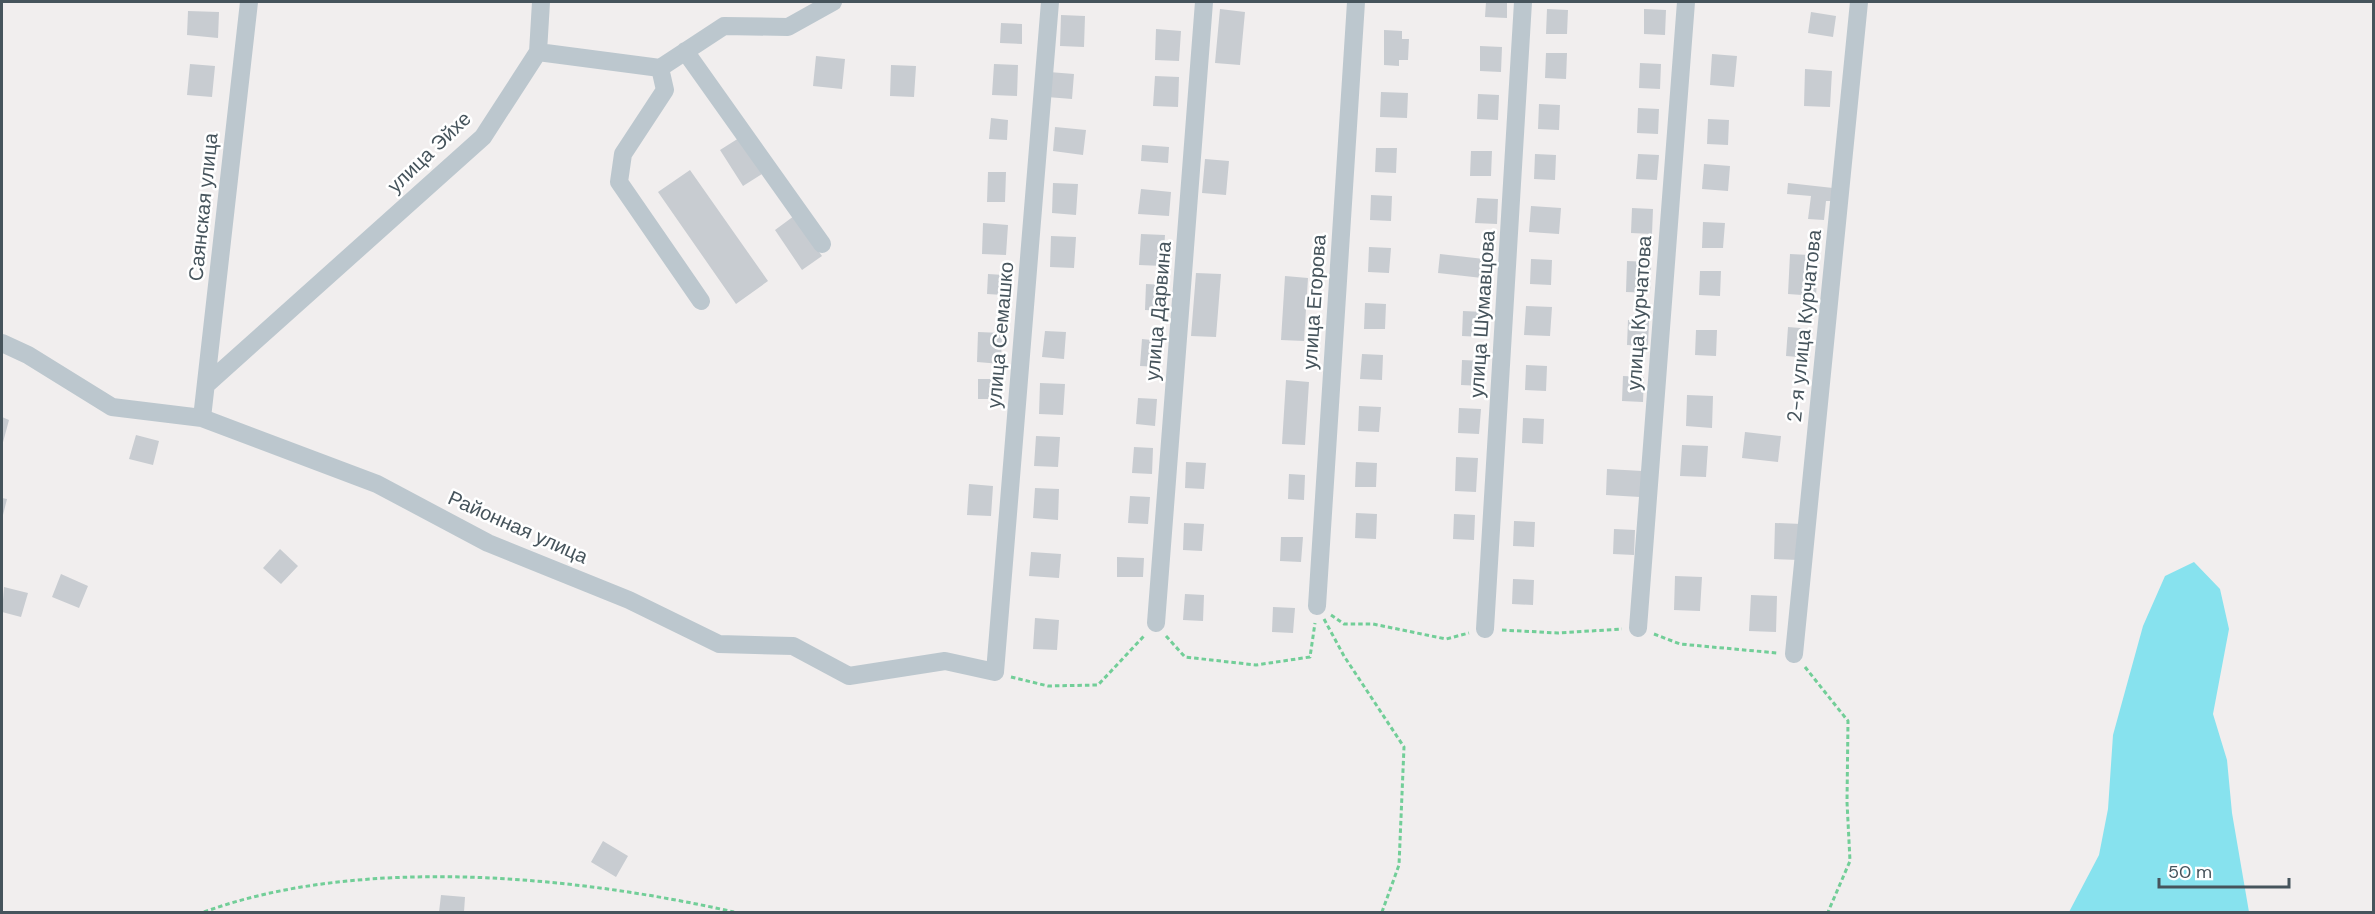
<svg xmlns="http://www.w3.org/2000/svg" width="2375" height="914" font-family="'DM Sans',sans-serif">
<rect width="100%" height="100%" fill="#f1eeee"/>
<path fill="#87e2ee" d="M2194 562 2220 589 2229 629 2213 714 2227 760 2232 813 2249 912H2069L2099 855 2108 809 2113 735 2143 626 2165 576Z"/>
<path fill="#c8ccd1" d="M1486 2H1507V18L1485 17Z
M1220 9 1245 12 1240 65 1215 63Z
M1547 9 1568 10 1567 34H1546Z
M1644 9 1666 10 1665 35 1644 34Z
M188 11 219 12 218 38 187 35Z
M1811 12 1836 16 1833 37 1808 33Z
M1061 15 1085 16 1084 47 1060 46Z
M1001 23 1022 24V44L1000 43Z
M1156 29 1181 31 1179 61 1155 60Z
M1384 30 1402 31V39H1409L1408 60H1399V66L1384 65Z
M1480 46 1502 47 1501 72 1480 71Z
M1546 53H1567L1566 79 1545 78Z
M1712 54 1737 56 1734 87 1710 85Z
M816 56 845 59 842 89 813 86Z
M1640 63 1661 64 1660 89 1639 88Z
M190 64 215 66 212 97 187 95Z
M994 64 1018 65 1017 96 992 95Z
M891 65 916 66 914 97 890 96Z
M1805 69 1832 71 1830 107 1804 106Z
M1049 72 1074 74 1072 99 1047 97Z
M1155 76 1179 77 1178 107 1153 106Z
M1381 92 1408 93 1407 118 1380 117Z
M1478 94 1499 95 1498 120 1477 119Z
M1539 104 1560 105 1559 130 1538 129Z
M1638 108 1659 109 1658 134 1637 133Z
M991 118 1008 120 1007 140 989 139Z
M1708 119 1729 120 1728 145 1707 144Z
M1055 127 1086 130 1083 155 1053 151Z
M739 138 762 174 743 186 720 150Z
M1142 145 1169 147 1168 163 1141 161Z
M1376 148H1397L1396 173 1375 172Z
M1471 151H1492L1491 176H1470Z
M1535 154 1556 155 1555 180 1534 179Z
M1638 154 1659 155 1657 180 1636 179Z
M1205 159 1229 161 1226 195 1202 193Z
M1704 164 1730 166 1728 191 1702 189Z
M690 170 768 281 736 304 658 192Z
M988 172H1006L1005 202H987Z
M1053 183 1078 184 1076 215 1052 213Z
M1788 183 1833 188 1832 201H1826L1824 220 1808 219 1811 196 1787 194Z
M1141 189 1171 192 1169 216 1138 214Z
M1371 195 1392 196 1391 221 1370 220Z
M1477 198 1498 199 1497 224 1475 223Z
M1531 206 1561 208 1559 234 1529 232Z
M1632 208 1653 209 1652 234 1631 233Z
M794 216 822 256 802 270 775 230Z
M1703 222 1725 223 1723 248H1702Z
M983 223 1008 225 1006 255 982 254Z
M1141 234 1165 235 1163 266 1139 265Z
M1051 236 1076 237 1074 268 1050 267Z
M1369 247 1391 248 1389 273 1368 272Z
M1440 254 1484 259 1482 278 1438 273Z
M1790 254 1809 255 1808 278 1817 279 1816 296 1788 294Z
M1531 259 1552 260 1551 285 1530 284Z
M1627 261 1651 262 1650 293 1626 292Z
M1700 271H1721L1720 296 1699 295Z
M1196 273 1221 274 1216 337 1191 336Z
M988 274 1004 275 1003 295 987 294Z
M1285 276 1308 278 1304 341 1281 340Z
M1146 284 1166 285 1164 311 1145 310Z
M1365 303 1386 304 1385 329H1364Z
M1526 306 1552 307 1550 336 1524 335Z
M1463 311 1485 312 1483 337 1462 336Z
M1628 320 1649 321 1648 346 1627 345Z
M1788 327 1813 329 1810 358 1786 356Z
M1696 330H1717L1716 356 1695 355Z
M1045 331 1066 332 1064 359 1042 357Z
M978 332 1002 333 1001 364 977 362Z
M1142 339 1161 341 1160 367 1140 366Z
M1362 354 1383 355 1382 380 1360 379Z
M1462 360 1484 361 1482 386 1461 385Z
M1526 365 1547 366 1546 391 1525 390Z
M1623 376 1644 377 1643 402 1622 401Z
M978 379H993L992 399H978Z
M1286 380 1309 382 1305 445 1282 444Z
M1040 383 1065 384 1063 415 1039 414Z
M1687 395 1713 396 1712 428 1686 426Z
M1138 398 1157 399 1155 426 1136 424Z
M1359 406 1381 407 1379 432 1358 431Z
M1459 408 1481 409 1479 434 1458 433Z
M2 417 9 420 2 446Z
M1523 418 1544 419 1543 444 1522 443Z
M1745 432 1781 436 1778 462 1742 458Z
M136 435 159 441 153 465 129 459Z
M1036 436 1060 437 1058 467 1034 466Z
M1682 445 1708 446 1706 477 1680 476Z
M1134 447 1153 448 1152 474 1132 473Z
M1456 457 1478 458 1476 492 1455 491Z
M1186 462 1206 463 1204 489 1185 488Z
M1356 462 1377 463 1376 487H1355Z
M1607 469 1642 471 1640 497 1606 495Z
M1289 474 1305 475 1304 500 1288 499Z
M969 484 993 486 991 516 967 515Z
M1035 488 1059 489 1058 520 1033 518Z
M1130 496 1150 497 1148 524 1128 523Z
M2 498 7 499 2 519Z
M1356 513 1377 514 1376 539 1355 538Z
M1454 514 1475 515 1474 540 1453 539Z
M1514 521 1535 522 1534 547 1513 546Z
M1184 523 1204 524 1202 551 1183 550Z
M1775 523 1802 524 1800 560 1774 559Z
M1614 529 1635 530 1634 555 1613 554Z
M1281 537H1303L1301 562 1280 561Z
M280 549 298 566 281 584 263 568Z
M1031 552 1061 554 1059 578 1029 576Z
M1117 557 1144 558 1143 577H1117Z
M61 574 88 586 79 608 52 597Z
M1675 576 1702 577 1700 611 1674 610Z
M1513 579 1534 580 1533 605 1512 604Z
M4 587 28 593 21 617 2 612Z
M1185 594 1204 595 1203 621 1183 620Z
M1751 595 1777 596 1776 632 1749 631Z
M1273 607 1295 608 1293 633 1272 632Z
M1035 618 1059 620 1057 650 1033 649Z
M603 841 628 856 616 877 591 862Z
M441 895 465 897 464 912H439Z"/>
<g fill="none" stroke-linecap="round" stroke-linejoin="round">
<path stroke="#72ce98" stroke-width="3" stroke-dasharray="4.5 3" stroke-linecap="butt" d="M1331 615 1344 624H1373L1446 639 1469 633
M1324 619 1344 656 1404 747 1399 865 1382 912
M1502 630 1558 633 1622 629
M1654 634 1680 644 1777 653
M1166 636 1185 657 1256 665 1310 657 1315 623
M1805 667 1848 721 1847 802 1850 861 1828 912
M1011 677 1048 686 1098 685 1144 636
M204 912C360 855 575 876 734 912"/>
<path stroke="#bcc7ce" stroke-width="18" d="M685 51 822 244
M538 52 541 2
M660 68 665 90 623 154 619 182 701 301
M2 343 28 355 112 407 202 418 377 484 488 543 629 600 719 644 793 646 849 676 945 661 995 672 1050 2
M206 385 483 137 538 52 660 68 724 26 788 27 833 2
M202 418 249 2
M1317 606 1356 2
M1156 623 1204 2
M1638 628 1686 2
M1485 629 1523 2
M1794 654 1859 2"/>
</g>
<g text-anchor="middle" stroke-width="5" stroke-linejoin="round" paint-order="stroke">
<g font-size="20" fill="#46545c" stroke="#fff">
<text transform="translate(429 152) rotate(-44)" y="7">улица Эйхе</text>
<text transform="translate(203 207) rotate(-84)" y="7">Саянская улица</text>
<text transform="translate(1314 302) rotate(-86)" y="7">улица Егорова</text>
<text transform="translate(1158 311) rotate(-85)" y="7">улица Дарвина</text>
<text transform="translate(1639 313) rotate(-86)" y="7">улица Курчатова</text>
<text transform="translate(1482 314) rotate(-86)" y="7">улица Шумавцова</text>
<text transform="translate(1804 326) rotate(-84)" y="7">2-я улица Курчатова</text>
<text transform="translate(1000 335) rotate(-85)" y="7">улица Семашко</text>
<text transform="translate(518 527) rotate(24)" y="7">Районная улица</text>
</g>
</g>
<rect width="2375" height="914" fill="none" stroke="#46545c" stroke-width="6"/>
<path d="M2159 878v9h130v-9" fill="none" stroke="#46545c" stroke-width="3"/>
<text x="2168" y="878" font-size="18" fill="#46545c" stroke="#ffffff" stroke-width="4.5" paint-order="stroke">50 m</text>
</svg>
